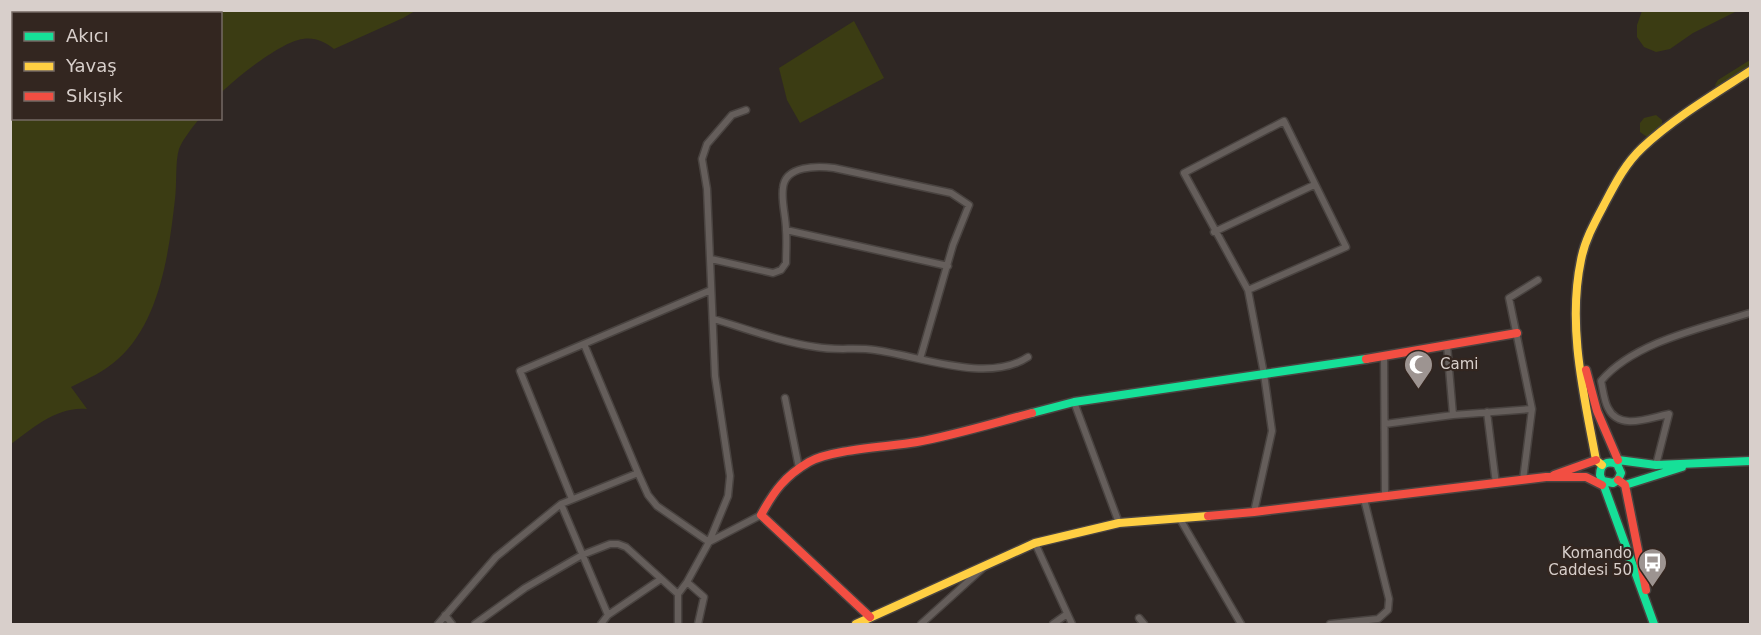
<svg xmlns="http://www.w3.org/2000/svg" width="1761" height="635" font-family="'DejaVu Sans',sans-serif">
<rect width="100%" height="100%" fill="#2f2724"/>
<path fill="#3b3c13" d="M11 10 415 11 403 18 334 49C325 42 315 37 303 39 282 41 236 78 221 93L220 14H14V118L199 119C192 128 183 139 179 149 175 162 177 185 175 199 169 252 160 322 118 359 104 372 87 379 71 387L87 409C57 406 33 428 11 444Z
M1642 11V10L1737 11 1693 33 1670 49 1656 52 1644 47 1637 37V25Z
M854 21 884 78 800 123 787 100 779 68Z
M1750 60V73L1717 89 1715 85 1718 80Z
M1656 115 1662 120V127L1647 137 1640 132V123L1644 118Z"/>
<g fill="none" stroke-linecap="round" stroke-linejoin="round">
<defs>
<path id="street" d="M786 230 948 266
M1214 232 1314 185
M711 259 773 273 781 270 786 263C786 252 787 241 786 230 786 217 781 201 783 188 785 165 818 166 834 168L951 193 969 205 953 245 920 359
M1248 290 1346 247 1284 121 1184 173 1248 290 1264 374 1272 431 1254 512
M714 319C747 329 781 342 816 347 836 351 856 347 875 350 919 356 988 384 1028 357
M584 344 638 473
M1447 345 1453 415
M1384 356 1385 497
M785 398 799 468
M1074 402 1119 523
M1487 412 1496 484
M1385 424 1453 415 1532 409
M1656 465 1669 414C1649 418 1619 431 1608 408 1604 401 1603 390 1601 381 1634 342 1702 328 1750 313
M1523 480 1532 409 1509 298 1538 280
M572 499 520 371 711 290
M561 504 608 615
M1180 519 1241 624
M1035 543 1072 624
M687 582 704 597 698 624
M445 615 452 624
M1139 618 1144 624
M438 624 496 557 561 504 638 473 648 495 657 506 709 542 728 496 730 476 715 376 707 189 702 159 707 144 732 115 746 110
M475 624 525 588 582 555 610 544H618L626 547 678 594
M601 624 608 615 661 579
M678 624V594L687 582 709 542 761 515
M921 624 983 568
M1053 624 1067 614
M1330 624 1378 619 1388 610 1389 599 1364 499"/>
<path id="fast" d="M1032 413 1074 402 1366 359
M1618 460 1656 465 1750 461
M1603 481 1613 483 1618 480 1621 473 1617 464C1607 460 1600 464 1600 475L1654 624
M1625 485 1682 467"/>
<path id="slow" d="M1602 465 1596 460C1584 395 1567 326 1581 260 1585 239 1596 220 1606 201 1616 182 1626 163 1642 148 1674 118 1713 95 1750 71
M856 624 1035 543 1119 523 1208 516"/>
<path id="jam" d="M1366 359 1517 333
M1586 370 1597 411 1618 460
M1554 475 1596 460
M1618 480 1625 485 1646 590
M1208 516 1254 512 1546 477H1586L1602 485
M870 617 761 515C774 491 785 476 809 462 832 449 889 447 917 442 955 435 994 423 1032 413"/>
</defs>
<use href="#street" stroke="#494340" stroke-width="9"/>
<use href="#fast" stroke="#494340" stroke-width="11"/>
<use href="#slow" stroke="#494340" stroke-width="11"/>
<use href="#jam" stroke="#494340" stroke-width="11"/>
<use href="#street" stroke="#655e5b" stroke-width="6"/>
<use href="#fast" stroke="#16e098" stroke-width="8"/>
<use href="#slow" stroke="#ffcf43" stroke-width="8"/>
<use href="#jam" stroke="#f24e42" stroke-width="8"/>
</g>
<defs>
<symbol id="mosque-pin" viewBox="-11 -11 22 30"><path d="M0 17L-7.5 6A9.5 9.5 0 1 1 7.5 6Z" fill="#9d9491" stroke="#332620"/><path d="M3.5-4.9A6 6 0 1 0 3.5 4.9A5 5 0 1 1 3.5-4.9Z" fill="#fff"/></symbol>
<symbol id="bus-pin" viewBox="-11 -11 22 30"><path d="M0 17L-7.5 6A9.5 9.5 0 1 1 7.5 6Z" fill="#9d9491" stroke="#332620"/><path d="M-5-6H5V4H4V6H2V4H-2V6H-4V4H-5ZM-3.5-4V0h7V-4ZM-3.5 1.2v1.5H-2V1.2ZM2 1.2v1.5H3.5V1.2Z" fill="#fff"/></symbol>
</defs>
<g fill-rule="evenodd">
<use href="#mosque-pin" x="1402" y="348" width="33" height="45"/>
<use href="#bus-pin" x="1636" y="546" width="33" height="45"/>
</g>
<g text-anchor="middle" stroke-width="4.5" stroke-linejoin="round" paint-order="stroke">
<g font-size="15" fill="#d8cfcb" stroke="#332620" text-anchor="start">
<text x="1440" y="369">Cami</text>
<text x="1632" y="558" text-anchor="end">Komando<tspan x="1632" dy="17">Caddesi 50</tspan></text>
</g>
</g>
<rect width="1761" height="635" fill="none" stroke="#d8cfcb" stroke-width="24"/>
<rect x="12" y="12" width="210" height="108" fill="#332620" stroke="#756a64" stroke-width="1.5"/>
<rect x="24" y="32" width="30" height="9" fill="#16e098" stroke="#756a64" stroke-width="1.5"/>
<text x="66" y="42" font-size="18" fill="#d8cfcb">Akıcı</text>
<rect x="24" y="62" width="30" height="9" fill="#ffcf43" stroke="#756a64" stroke-width="1.5"/>
<text x="66" y="72" font-size="18" fill="#d8cfcb">Yavaş</text>
<rect x="24" y="92" width="30" height="9" fill="#f24e42" stroke="#756a64" stroke-width="1.5"/>
<text x="66" y="102" font-size="18" fill="#d8cfcb">Sıkışık</text>
</svg>
